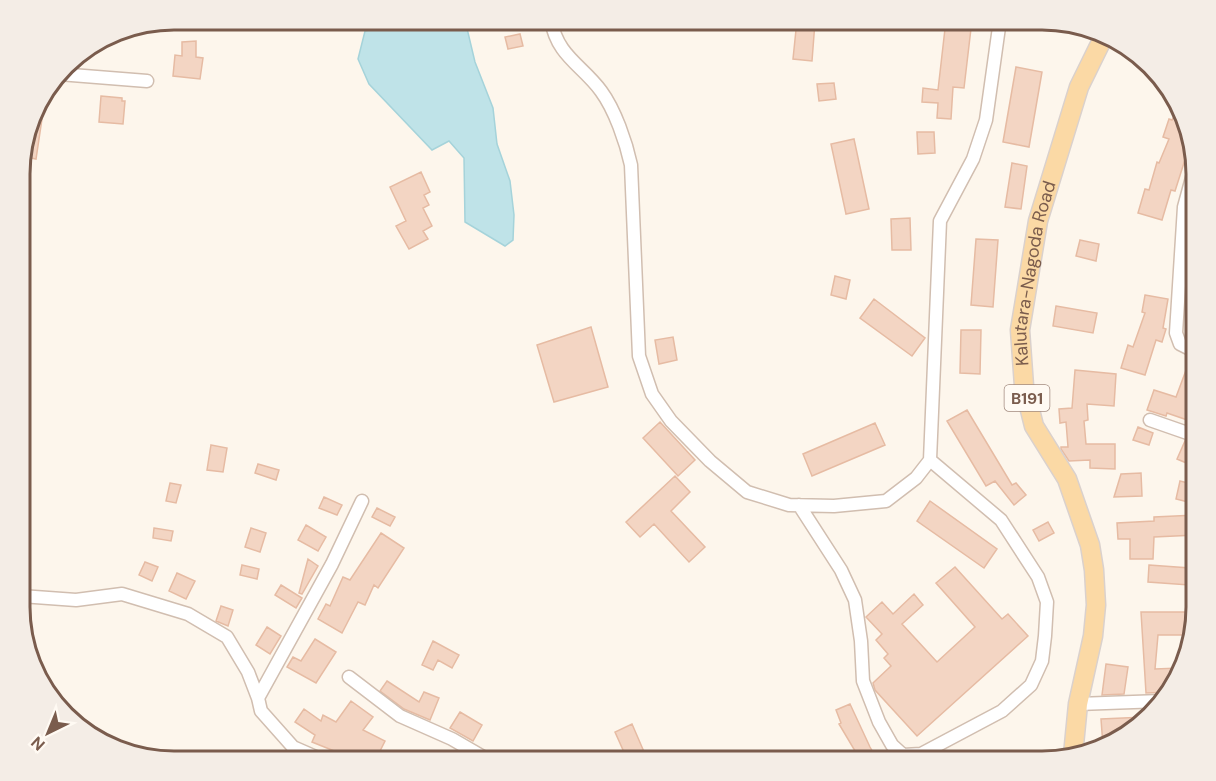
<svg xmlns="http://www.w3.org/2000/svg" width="1216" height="781" font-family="'DM Sans',sans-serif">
<rect width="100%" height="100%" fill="#fdf6ec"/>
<path fill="#bfe3e8" stroke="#a5d3da" stroke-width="1.5" d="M408 20H465L475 62 493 108 497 144 510 181 514 215 513 240 505 246 465 222 464 158 449 141 432 150 369 84 358 59 365 31Z"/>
<path fill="#f3d5c3" stroke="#e6bba3" stroke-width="1.5" d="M797 20 815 22 812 61 793 59Z
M946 20H972L964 88 953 87 951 119 937 118 938 103 922 102 923 88 938 90Z
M520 34 523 46 508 49 505 37Z
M196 41V57L203 58 200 79 173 76 175 55 182 56V42Z
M1016 67 1042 72 1029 147 1003 142Z
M834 83 836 99 819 101 817 84Z
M101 96 122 98V101H125L123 124 99 122Z
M1179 106 1190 144 1175 191 1171 190 1162 220 1138 213 1145 189 1149 190 1157 162 1159 163 1169 139 1163 137 1169 119 1172 120Z
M32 118 42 119 36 159 21 156Z
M917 132H934L935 153 918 154Z
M854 139 869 209 846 214 831 144Z
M1012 163 1027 166 1021 209 1005 207Z
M421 172 430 192 424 195 429 205 423 208 432 226 423 231 428 239 409 249 396 226 406 221 390 187Z
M910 218 911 250H892L891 219Z
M976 239 998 240 993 307 971 305Z
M1080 240 1099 244 1096 261 1076 256Z
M835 276 850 280 846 299 831 295Z
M1145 295 1168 299 1163 328 1166 329 1162 342 1156 340 1145 375 1121 368 1128 345 1133 347 1145 313 1142 312Z
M874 299 925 338 912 356 860 318Z
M1056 306 1097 313 1093 333 1053 326Z
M591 327 608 387 554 402 537 345Z
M961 330H981L980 374 960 373Z
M673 337 677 360 659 364 655 340Z
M1188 365 1196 368V427L1191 426 1193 422 1167 413 1166 416 1147 410 1154 390 1176 397Z
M1075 370 1116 374 1114 406 1087 404 1088 420 1084 421 1086 444H1115V469L1090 468V460L1069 461 1061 449V447H1068L1066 422 1060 423 1059 409 1072 408Z
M967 410 1012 485 1016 483 1026 495 1014 505 995 481 986 486 947 421Z
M660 422 695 460 678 476 643 438Z
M875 423 885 445 812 476 803 454Z
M1138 427 1153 433 1149 445 1133 440Z
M1185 441 1196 444V467L1177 459Z
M211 445 227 448 223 472 207 470Z
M258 464 279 470 276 480 255 473Z
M1141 473 1142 496 1114 497 1121 474Z
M675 476 690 492 671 511 705 547 689 562 654 524 640 537 626 522Z
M1180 481 1196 485V504L1176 499Z
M170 483 181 485 176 503 166 501Z
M324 497 342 505 337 515 319 508Z
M930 501 997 549 984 568 917 521Z
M377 508 395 517 390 526 372 517Z
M1196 515V535L1154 537 1153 559H1130V539H1118L1117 523 1154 521V517Z
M1048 522 1054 533 1039 541 1033 530Z
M306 525 326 537 318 551 298 540Z
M154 528 173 531 171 541 153 538Z
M251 528 266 533 260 552 245 547Z
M381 533 404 548 378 588 374 585 365 605 358 602 342 633 318 619 326 604 330 606 343 577 350 580Z
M308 559 318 566 302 594 299 593Z
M145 562 158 567 152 581 139 575Z
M242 565 259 569 257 579 240 575Z
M1149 565 1190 568 1189 585 1148 582Z
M955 567 1002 619 1008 614 1028 636 917 736 875 690 873 683 891 666 884 658 888 654 876 640 882 634 866 617 882 602 893 614 914 594 923 605 902 624 937 662 975 627 936 583Z
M177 573 195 581 186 599 169 591Z
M281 585 302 598 296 608 275 595Z
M221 606 233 610 228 626 216 621Z
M1141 612H1194V624L1190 635H1158L1155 669 1179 668 1171 692 1146 693Z
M267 627 281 636 270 654 256 645Z
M315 639 336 652 316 683 287 667 293 657 301 661Z
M433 641 459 655 452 668 438 660 433 670 422 665Z
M1106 664 1128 667 1124 694 1102 695Z
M387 681 419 702 424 692 439 698 430 720 404 709 380 691Z
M351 701 373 717 363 730 385 741 375 761H359L312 742 315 735 295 722 304 709 321 721 323 715 336 722Z
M850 704 870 747 878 761H861L839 724 841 723 836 710Z
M460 712 482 725 473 741 450 728Z
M1144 717 1119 741 1103 746 1101 719Z
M632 724 645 754 628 761 615 732Z"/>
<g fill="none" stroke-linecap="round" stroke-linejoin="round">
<defs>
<path id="street" d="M551 20C557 56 582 65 601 91 615 110 626 142 631 165L639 356 652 394 671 421 710 461 747 492 789 505 834 506 886 501 916 478 930 460 940 221 973 159 986 120 1000 20
M59 74 147 81
M1196 163 1184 207 1176 333 1180 344 1196 352
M1150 420 1196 436
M799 505 841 570 855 600 861 641 863 681 879 722 892 745 903 755 921 754 1002 711 1031 685 1042 661 1045 636 1047 602 1038 577 1001 520 930 460
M21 596 76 600 122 594 188 614 227 637 248 672 258 698 261 711 293 747 325 761
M349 677 400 716 452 739 490 761
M258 698 332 564 362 501
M1078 704 1161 701"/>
<g id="primary">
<path id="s1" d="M1073 755 1078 704 1093 636 1096 605 1094 570 1090 545 1067 479 1034 426 1024 386 1020 330 1038 221 1079 87 1103 38"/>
</g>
</defs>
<use href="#street" stroke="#d1beb0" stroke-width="15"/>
<use href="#primary" stroke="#dad1cd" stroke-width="21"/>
<use href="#street" stroke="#fff" stroke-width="12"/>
<use href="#primary" stroke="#fbd9a5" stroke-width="18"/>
</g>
<g text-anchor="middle" stroke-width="4.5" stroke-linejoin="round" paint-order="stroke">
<rect fill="#fffaf3" stroke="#a28b7f" stroke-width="1.5" x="1004.5" y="385" width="45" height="26" rx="4.5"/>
<g font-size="16" font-weight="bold" fill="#7a5c4d">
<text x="1027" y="404">B191</text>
</g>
<g font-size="18" fill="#7a5c4d" stroke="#fffaf3">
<text dy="6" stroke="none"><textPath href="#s1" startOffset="500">Kalutara-Nagoda Road</textPath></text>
</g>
</g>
<path d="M0 0H1216V781H0ZM174 30H1042A144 144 0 0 1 1186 174V607A144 144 0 0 1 1042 751H174A144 144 0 0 1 30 607V174A144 144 0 0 1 174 30Z" fill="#f4ede6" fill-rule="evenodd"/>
<path fill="none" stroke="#7a5c4d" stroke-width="3" d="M174 30H1042A144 144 0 0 1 1186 174V607A144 144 0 0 1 1042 751H174A144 144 0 0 1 30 607V174A144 144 0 0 1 174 30Z"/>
<g transform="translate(48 733) rotate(223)" stroke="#fffaf3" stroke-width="4.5" paint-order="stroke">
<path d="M0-4.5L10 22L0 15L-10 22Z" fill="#7a5c4d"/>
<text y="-9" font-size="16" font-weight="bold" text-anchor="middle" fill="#7a5c4d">N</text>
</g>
</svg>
